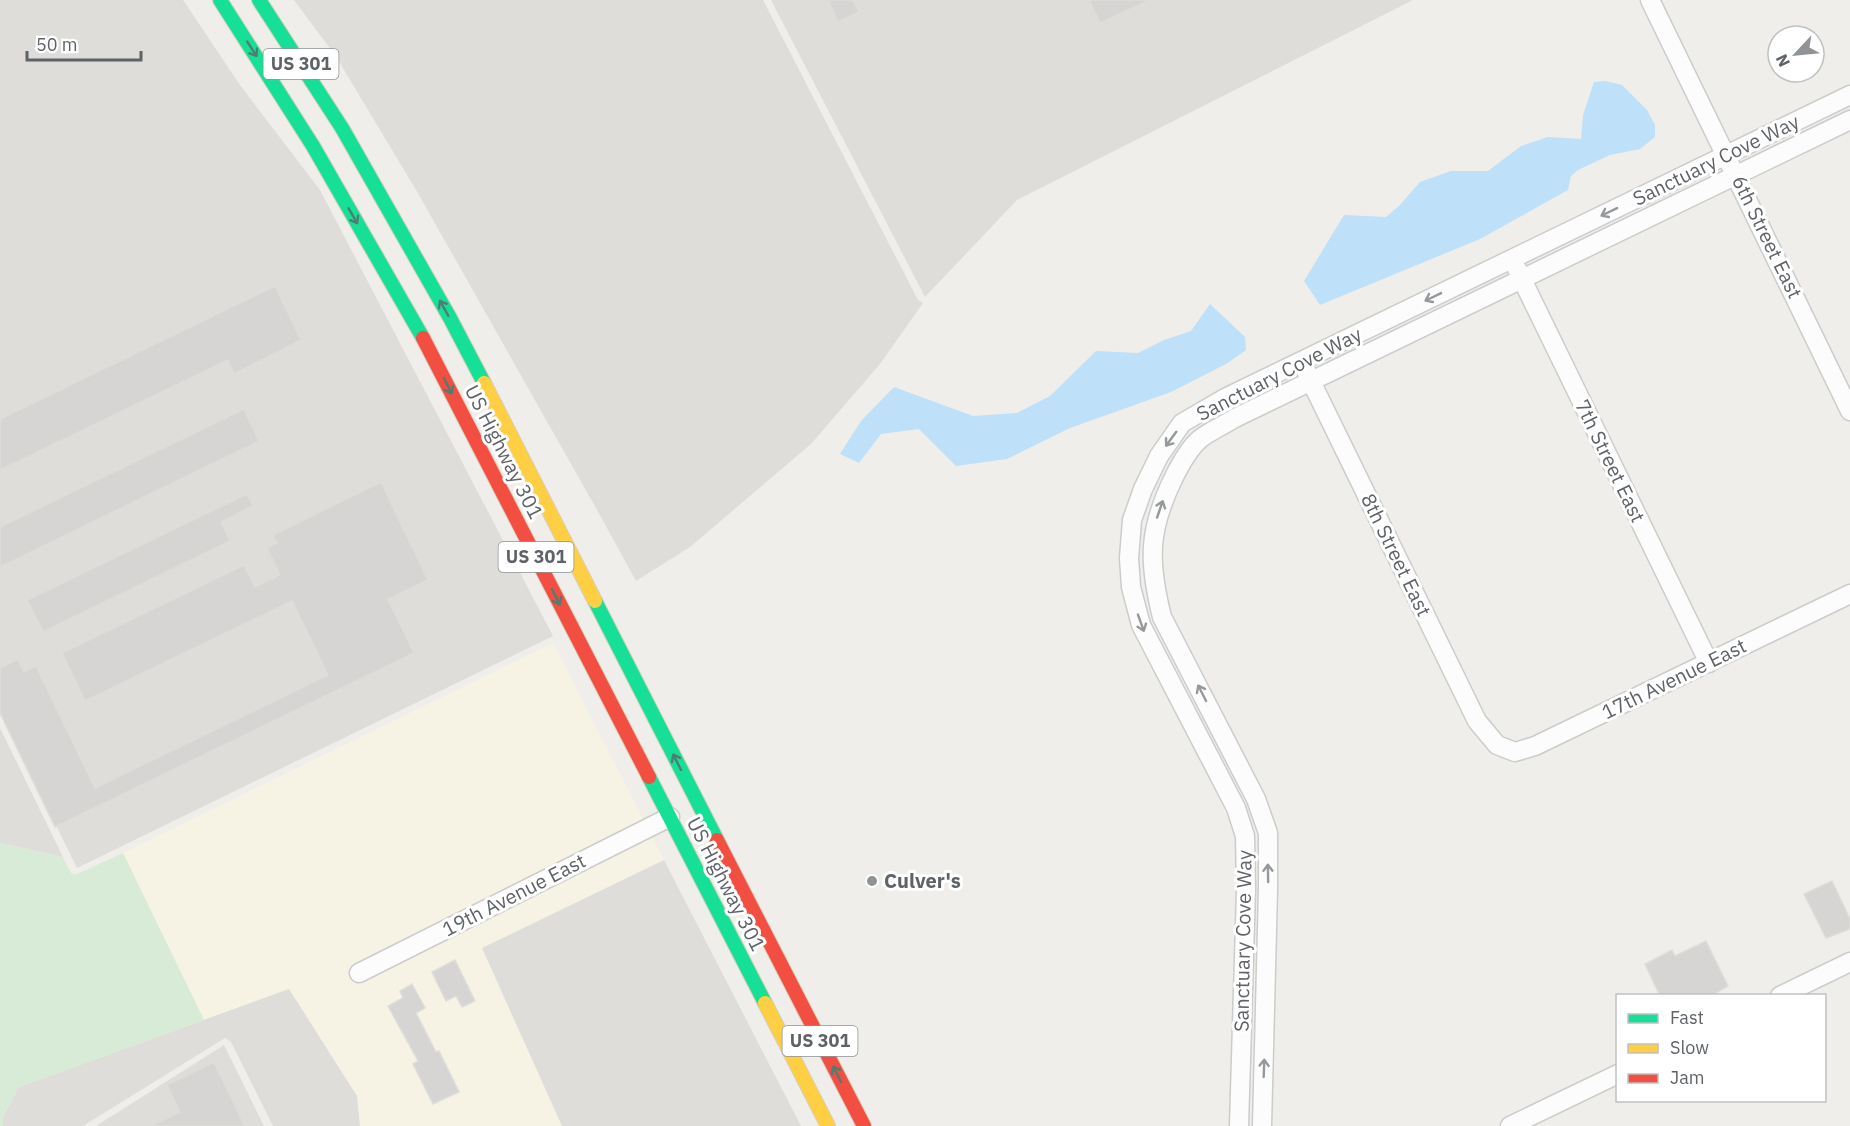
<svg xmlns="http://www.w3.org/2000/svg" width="1850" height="1126" font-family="'IBM Plex Sans',sans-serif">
<rect width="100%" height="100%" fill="#efeeea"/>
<path fill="#f7f3e4" d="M553 643 644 821 364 961 348 972 356 984 651 835 664 860 482 948 562 1126H360L356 1096 289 989 204 1020 123 853Z"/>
<path fill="#dfddda" d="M0 0H183L240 85 320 190 553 636 77 868 0 711Z
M294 0H763L918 300 923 303 880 364 811 444 690 547 636 581 601 517 419 195 335 55Z
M771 0H1413L1017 200 925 297Z
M0 728 63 857 0 843Z
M664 860 801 1126H562L482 948Z
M289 989 357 1096 360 1126H273L231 1042 225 1038 83 1126H3L2 1118 19 1087Z
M224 1045 264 1126H96Z"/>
<path fill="#d8ebd6" d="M0 843 63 857 71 873 75 875 123 853 204 1020 19 1087 2 1117 3 1126H0Z"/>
<path fill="#bfe0f9" d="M1605 81 1622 85 1647 110 1655 125V137L1640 149 1610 155 1578 170 1571 176 1568 190 1480 239 1320 305 1304 281 1344 215 1386 217 1399 206 1420 182 1451 171H1488L1521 146 1548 137 1581 139 1583 115 1594 82Z
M1210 304 1245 337 1246 350 1226 364 1171 392 1070 428 1007 459 956 466 919 429 881 434 859 463 840 454 861 421 894 387 973 416 1017 413 1050 396 1096 351 1138 353 1164 340 1191 331Z"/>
<path fill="#d6d5d3" stroke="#deddd9" stroke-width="1.5" d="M828 0H853L859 12 838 22Z
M1089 0H1150L1100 23Z
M275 286 301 340 234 374 228 360 0 470V419Z
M244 409 259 441 0 567V527Z
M381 482 428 580 388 599 414 653 55 827 0 713V668L18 659 24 672 36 666 95 788 328 675 292 601 85 701 62 653 244 565 255 587 280 575 267 548 277 543 273 535Z
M247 494 253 506 221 522 230 541 43 632 27 600Z
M1832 881 1850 919V929L1826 938 1804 894Z
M1706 941 1728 986 1711 996H1660L1645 964 1672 950 1675 956Z
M455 960 475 1001 462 1007 456 996 446 1001 432 972Z
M412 984 425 1008 416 1013 436 1052 439 1051 459 1092 433 1104 413 1064 418 1061 388 1006 403 998 400 991Z
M214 1062 245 1126H151L180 1112 167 1085Z"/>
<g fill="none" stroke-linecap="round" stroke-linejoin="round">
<defs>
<path id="street" d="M1650 0 1850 411
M1517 269 1709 663
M1306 371 1477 721 1497 745 1515 752 1535 746 1850 594
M359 973 670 817
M1780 996 1850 962
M1239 1126 1246 890 1245 836 1236 808 1141 625 1131 587 1129 558 1132 520 1143 489 1159 456 1182 423 1225 398 1850 95
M1262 1126 1268 890V833L1256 799 1162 617C1148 561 1148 530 1174 477 1180 465 1189 448 1200 439 1210 431 1224 425 1235 418L1850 120
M1510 1126 1618 1074"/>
<path id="fast" d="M220 0 313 146 423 338
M259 0 342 128 450 318 484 383
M595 601 717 840
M649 777 765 1003"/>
<path id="slow" d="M484 383 595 601
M765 1003 828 1126"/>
<path id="jam" d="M423 338 649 777
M717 840 864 1126"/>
</defs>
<use href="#street" stroke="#cbcccc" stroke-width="21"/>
<use href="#fast" stroke="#d7ceb8" stroke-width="16"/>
<use href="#slow" stroke="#d7ceb8" stroke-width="16"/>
<use href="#jam" stroke="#d7ceb8" stroke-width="16"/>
<use href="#street" stroke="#fdfcfc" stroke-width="18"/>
<use href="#fast" stroke="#16e098" stroke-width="14"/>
<use href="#slow" stroke="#ffcf43" stroke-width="14"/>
<use href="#jam" stroke="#f24e42" stroke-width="14"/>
</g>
<defs><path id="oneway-shaft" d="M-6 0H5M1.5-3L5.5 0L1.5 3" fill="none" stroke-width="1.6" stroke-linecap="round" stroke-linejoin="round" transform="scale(1.5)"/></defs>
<g stroke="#507c72">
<use href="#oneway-shaft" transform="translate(252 49) rotate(57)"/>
<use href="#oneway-shaft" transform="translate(353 216) rotate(60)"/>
<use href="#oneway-shaft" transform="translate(444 308) rotate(-119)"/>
<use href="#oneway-shaft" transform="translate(448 386) rotate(63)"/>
<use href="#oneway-shaft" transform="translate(556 597) rotate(63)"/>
<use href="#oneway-shaft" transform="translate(677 762) rotate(-117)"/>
<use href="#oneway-shaft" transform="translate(837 1074) rotate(-117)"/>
</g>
<g stroke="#96999c">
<use href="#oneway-shaft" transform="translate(1609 212) rotate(154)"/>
<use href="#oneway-shaft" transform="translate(1433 297) rotate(154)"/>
<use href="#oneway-shaft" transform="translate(1171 439) rotate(126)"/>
<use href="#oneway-shaft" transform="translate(1160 509) rotate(-71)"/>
<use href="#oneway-shaft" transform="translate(1141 623) rotate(70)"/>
<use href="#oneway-shaft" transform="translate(1202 693) rotate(-117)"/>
<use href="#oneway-shaft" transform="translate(1268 873) rotate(-91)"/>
<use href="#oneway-shaft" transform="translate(1264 1068) rotate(-88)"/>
</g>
<circle fill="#919496" stroke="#fff" stroke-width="2" cx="872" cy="881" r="6"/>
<g text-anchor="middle" stroke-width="6" stroke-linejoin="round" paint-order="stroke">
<g fill="#fff" stroke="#8f9295" stroke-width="1.5">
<rect x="263.5" y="49" width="75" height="30" rx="4.5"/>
<rect x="498.5" y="542" width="75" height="30" rx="4.5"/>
<rect x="782.5" y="1026" width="75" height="30" rx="4.5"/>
</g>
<g font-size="18" font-weight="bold" fill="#5f6368">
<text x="301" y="70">US 301</text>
<text x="536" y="563">US 301</text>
<text x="820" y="1047">US 301</text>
</g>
<g font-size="20" fill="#5f6368" stroke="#fff">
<text transform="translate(1716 160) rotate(-26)" y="7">Sanctuary Cove Way</text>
<text transform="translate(1767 237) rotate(64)" y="7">6th Street East</text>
<text transform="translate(1279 374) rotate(-27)" y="7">Sanctuary Cove Way</text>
<text transform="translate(504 452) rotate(63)" y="7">US Highway 301</text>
<text transform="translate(1610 461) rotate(64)" y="7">7th Street East</text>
<text transform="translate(1396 555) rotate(64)" y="7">8th Street East</text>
<text transform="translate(1674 679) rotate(-26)" y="7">17th Avenue East</text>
<text transform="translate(726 884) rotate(63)" y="7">US Highway 301</text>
<text transform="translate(514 895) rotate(-27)" y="7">19th Avenue East</text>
<text transform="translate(1243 941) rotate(-89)" y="7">Sanctuary Cove Way</text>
</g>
<g font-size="20" font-weight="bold" fill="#5f6368" stroke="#fff" text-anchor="start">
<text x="884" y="888">Culver's</text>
</g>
</g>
<rect x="1616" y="994" width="210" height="108" fill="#ffffff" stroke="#bfc1c3" stroke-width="1.5"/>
<rect x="1628" y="1014" width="30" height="9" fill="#16e098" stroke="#bfc1c3" stroke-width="1.5"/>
<text x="1670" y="1024" font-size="18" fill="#5f6368">Fast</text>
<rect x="1628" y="1044" width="30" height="9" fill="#ffcf43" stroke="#bfc1c3" stroke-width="1.5"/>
<text x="1670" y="1054" font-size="18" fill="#5f6368">Slow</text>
<rect x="1628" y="1074" width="30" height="9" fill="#f24e42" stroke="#bfc1c3" stroke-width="1.5"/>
<text x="1670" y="1084" font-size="18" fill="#5f6368">Jam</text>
<g transform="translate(1796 54) rotate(244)"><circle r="28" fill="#ffffff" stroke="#bfc1c3" stroke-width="1.5"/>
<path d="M0-4.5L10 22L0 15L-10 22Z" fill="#919496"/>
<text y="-9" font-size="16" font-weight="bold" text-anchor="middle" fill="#5f6368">N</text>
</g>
<path d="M27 51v9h114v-9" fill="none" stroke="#5f6368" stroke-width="3"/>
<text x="36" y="51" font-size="18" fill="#5f6368" stroke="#ffffff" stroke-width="4.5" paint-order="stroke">50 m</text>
</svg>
